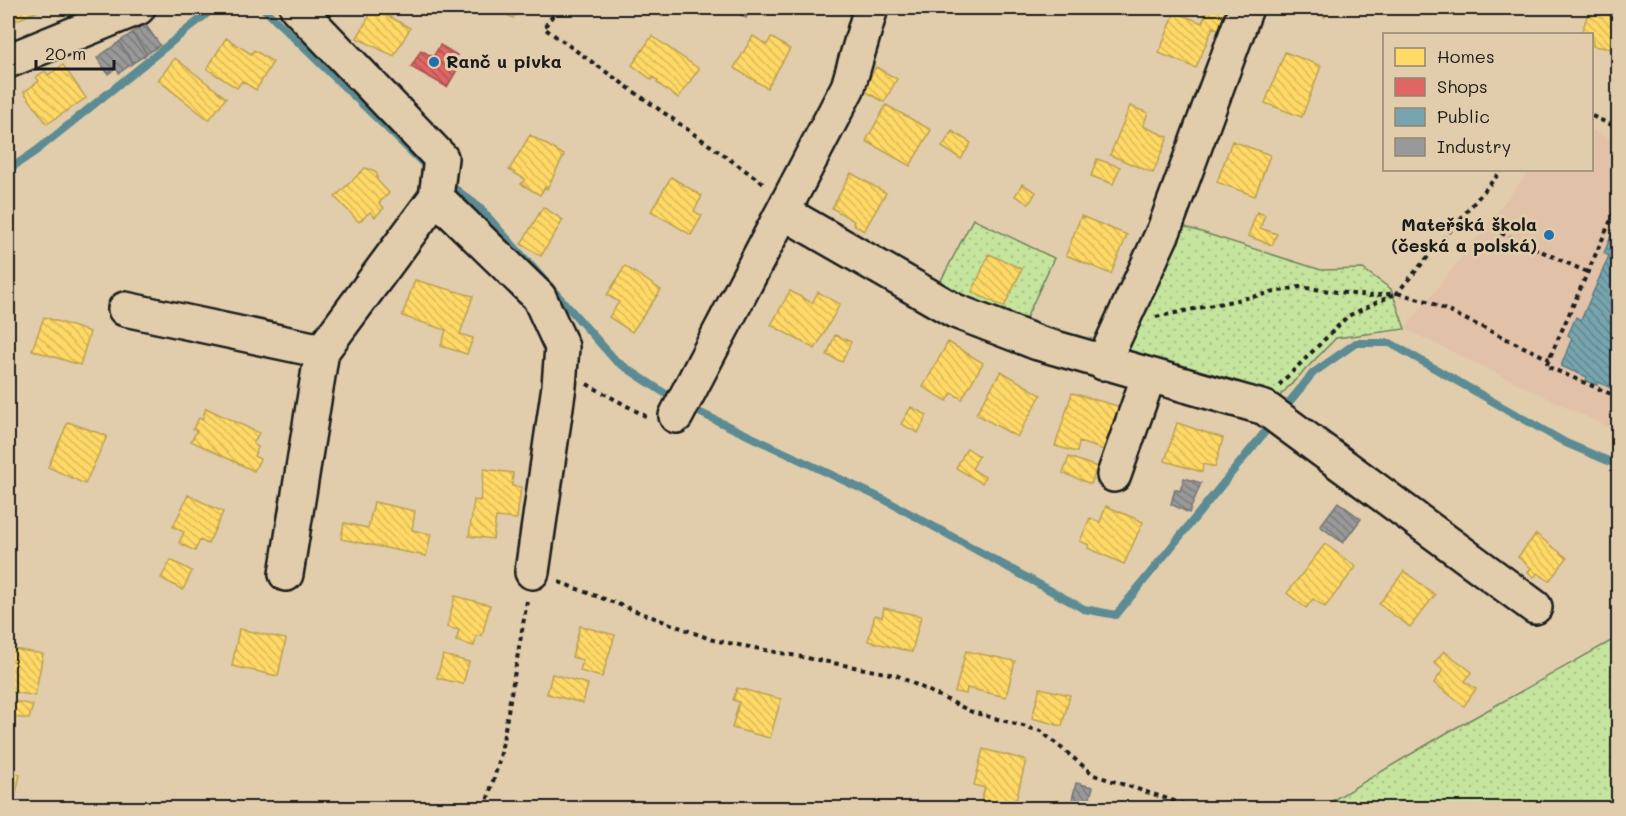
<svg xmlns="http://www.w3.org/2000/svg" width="1626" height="816" font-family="Mali,sans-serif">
<defs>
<pattern id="grass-dots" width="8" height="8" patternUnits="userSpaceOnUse" patternTransform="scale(1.5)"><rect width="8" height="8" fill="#c5e49d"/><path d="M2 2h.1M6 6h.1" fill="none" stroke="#a9c387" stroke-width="1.8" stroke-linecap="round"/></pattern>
<pattern id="homes-back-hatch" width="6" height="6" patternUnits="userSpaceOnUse" patternTransform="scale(1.5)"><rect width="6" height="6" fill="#ffd966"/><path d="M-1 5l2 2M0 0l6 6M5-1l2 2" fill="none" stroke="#daba58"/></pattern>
<pattern id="shops-back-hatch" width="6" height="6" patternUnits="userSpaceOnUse" patternTransform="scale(1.5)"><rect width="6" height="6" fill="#e06666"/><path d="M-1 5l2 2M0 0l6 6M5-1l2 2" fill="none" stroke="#b55353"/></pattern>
<pattern id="public-back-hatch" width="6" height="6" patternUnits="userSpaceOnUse" patternTransform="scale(1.5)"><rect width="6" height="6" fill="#76a5af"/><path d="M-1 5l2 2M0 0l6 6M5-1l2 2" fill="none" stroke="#60868e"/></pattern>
<pattern id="industry-back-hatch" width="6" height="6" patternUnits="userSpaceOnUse" patternTransform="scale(1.5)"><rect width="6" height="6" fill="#999"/><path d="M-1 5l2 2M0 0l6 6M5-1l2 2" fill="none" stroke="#7c7c7c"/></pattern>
</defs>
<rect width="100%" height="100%" fill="#e1cdac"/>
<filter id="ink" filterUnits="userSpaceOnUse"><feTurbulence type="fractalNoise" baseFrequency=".0167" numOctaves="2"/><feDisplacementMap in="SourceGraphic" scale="12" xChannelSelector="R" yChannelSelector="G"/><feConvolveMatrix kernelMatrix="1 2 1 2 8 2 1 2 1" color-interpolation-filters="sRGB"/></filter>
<g filter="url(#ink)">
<path fill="#e1c1a8" d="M1592 130 1618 144V432L1405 329 1530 170H1592Z"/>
<path fill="url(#grass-dots)" stroke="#70805c" stroke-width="1.5" d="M973 219 1054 258 1022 327 936 290Z
M1176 224 1321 270 1363 269 1391 289 1405 329 1336 338 1277 399 1124 354Z
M1618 637V808H1326L1330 802 1450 731Z"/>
<path fill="url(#homes-back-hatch)" stroke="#bba050" stroke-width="1.5" d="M8 8H45L10 23Z
M374 8 410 28 394 56 357 38Z
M476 8H490L486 14Z
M495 8H519L513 18Z
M1208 8H1232L1222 31 1213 27 1196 68 1159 53 1175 12 1202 23Z
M1306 8H1329L1325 17Z
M1590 8H1618V31L1612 49 1593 46 1592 34H1581Z
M652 36 699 69 678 98 657 83 658 81 653 77 652 80 632 65Z
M753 36 767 45 771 37 790 49 767 88 734 68Z
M226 38 251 54 254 50 273 62 256 90 242 81 237 88 207 69Z
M1285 52 1321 66 1302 117 1265 103Z
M175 58 226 98 209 120 158 80Z
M63 65 86 98 47 124 24 92 39 81 36 77 45 71 48 75Z
M876 67 897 79 884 102 863 90Z
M886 105 931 130 910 166 866 141Z
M1130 106 1148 113 1143 126 1168 137 1153 173 1110 155Z
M952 131 971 143 961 159 942 147Z
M530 135 564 155 547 189 545 187 540 195 521 184 525 179 509 170Z
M1232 141 1270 155 1255 196 1217 182Z
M1097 159 1120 167 1113 184 1091 176Z
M365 168 373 170 377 174V180L389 193 379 203 384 208 375 217 370 212 359 222 335 197Z
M851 173 886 193 864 231 853 224 854 221 832 208Z
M671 177 702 196 694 211 702 216 691 235 651 211Z
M1022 184 1036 192 1029 204 1015 196Z
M543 207 563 220 541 256 521 244Z
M1257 212 1265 215 1260 228 1277 234 1272 245 1248 236Z
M1081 216 1127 235 1111 274 1066 255Z
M989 254 1022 269 1004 307 972 292Z
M625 266 661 290 632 332 609 317 619 302 607 295Z
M415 280 473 296 460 334 473 338 467 354 441 346 446 330 402 316Z
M790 291 812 303 818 292 840 304 815 349 771 325Z
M44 317 90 332 80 365 32 350Z
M835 335 851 342 842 362 827 355Z
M948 342 983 363 962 399 952 393 947 401 923 387Z
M1001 371 1041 395 1017 437 976 414Z
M1072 393 1121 407 1108 451 1079 442 1077 452 1055 446Z
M911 407 927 415 918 433 901 424Z
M206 408 259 433 253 444 258 447 254 456 260 459 254 471 191 441 197 431 193 429 199 418 202 420Z
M68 422 107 436 85 484 48 467Z
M1177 423 1223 438 1215 467 1203 464 1202 472 1165 461Z
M967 448 979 456 972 469 985 477 982 483 956 468Z
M1069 457 1097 467 1091 484 1063 473Z
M484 469 513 473 512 486 521 487 517 519 496 517 493 539 469 536 474 500 480 501Z
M188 495 223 512 208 544 200 540 195 551 179 543 184 532 173 527Z
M374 502 415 511 412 530 431 534 426 556 341 539 344 523 368 528Z
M1106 506 1143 522 1124 564 1088 548 1089 545 1080 541 1090 518 1100 522Z
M1536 534 1567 558 1549 581 1538 573 1534 577 1528 572 1531 568 1518 557Z
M1325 544 1356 567 1325 607 1313 599 1306 608 1287 593Z
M171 560 192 571 183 590 161 578Z
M1404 571 1435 595 1410 627 1379 604Z
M455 596 490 605 482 636 477 635 474 646 456 641 459 630 447 627Z
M884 608 921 616 912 652 868 641 875 615 882 617Z
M580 626 615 635 602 677 580 671 583 660 572 657Z
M239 629 286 639 278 676 232 666Z
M8 648 43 654 35 696 8 691Z
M966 651 1015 661 1006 697 967 688 966 694 955 692Z
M1444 651 1472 672 1465 681 1476 689 1464 706 1434 683 1443 670 1434 663Z
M443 655 469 662 463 684 437 678Z
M552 674 588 684 583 703 547 694Z
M737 688 781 699 770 738 732 728 739 702 733 700Z
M1040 688 1070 695 1062 726 1032 718Z
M8 700 33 705 29 719 8 716Z
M983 749 1026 760 1014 808H979L985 788 974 785Z
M8 772 20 774 13 808H8Z
M1059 800 1071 804 1087 808H1056Z"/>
<path fill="url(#shops-back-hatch)" stroke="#a55050" stroke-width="1.5" d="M440 45 457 55 451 66 457 70 447 87 411 67 421 50 433 57Z"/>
<path fill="url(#public-back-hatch)" stroke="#5b7c83" stroke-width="1.5" d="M1612 234 1617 237 1618 234V371L1611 388 1598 382 1597 385 1586 381 1587 377 1561 366 1572 338 1568 335 1576 317 1581 320 1609 256 1604 253Z"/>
<path fill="url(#industry-back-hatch)" stroke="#747474" stroke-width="1.5" d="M729 8H752L746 18Z
M145 24 160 45 147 54 132 33Z
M132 33 147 54 133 63 119 42Z
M119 42 133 63 119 73 116 68 108 74 97 58Z
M1184 478 1201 483 1189 513 1171 504 1175 489 1180 491Z
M1338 502 1361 519 1343 543 1320 526Z
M1076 783 1093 787 1087 808 1071 804Z"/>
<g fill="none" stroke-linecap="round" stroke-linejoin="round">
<path stroke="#5b8b93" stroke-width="8" d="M263 8 432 172
M8 170 36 151 214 8
M446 182 479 207 616 361 675 400
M688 407 887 501 1084 609 1116 615 1273 422
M1282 411 1313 373 1356 343H1390L1566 443 1618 465"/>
<defs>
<path id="minor" d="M8 61 138 8
M436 197 539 297 562 347 559 386 532 572
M783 212 955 311 1038 343 1265 408 1535 607
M125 309 322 351
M1103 363 1164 230 1246 8
M676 416 848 87 871 8
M1114 475 1149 375
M286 574 322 351 436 197 441 158 297 8"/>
</defs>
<use href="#minor" stroke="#1c1c1c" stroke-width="38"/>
<path stroke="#1c1c1c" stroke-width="4" stroke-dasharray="4.5 4.5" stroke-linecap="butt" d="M558 8 544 28 766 185
M1592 116 1618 128
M1618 204 1546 366 1611 394 1618 388
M1501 233 1587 272
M1156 317 1299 287 1369 296 1397 293 1502 170
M587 384 649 418
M1279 385 1348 316 1397 293 1427 301 1549 359
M559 582 713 640 896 675 972 712 1041 731 1094 775 1196 808
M485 808 500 758 527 601"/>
<use href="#minor" stroke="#e1cdac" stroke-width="33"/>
</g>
</g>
<g fill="#1f6fb2" stroke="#e1cdac" stroke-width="2">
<circle cx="434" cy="62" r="6"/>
<circle cx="1549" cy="235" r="6"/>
</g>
<g text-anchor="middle" stroke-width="6" stroke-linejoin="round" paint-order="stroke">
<g font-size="18" font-weight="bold" fill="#1c1c1c" stroke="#e1cdac" text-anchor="start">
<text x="446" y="68">Ranč u pivka</text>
<text x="1537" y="231" text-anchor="end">Mateřská škola<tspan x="1537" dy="21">(česká a polská)</tspan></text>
</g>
</g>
<rect width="1626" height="816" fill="none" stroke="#e1cdac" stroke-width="30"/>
<rect x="15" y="15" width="1596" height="786" fill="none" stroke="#1c1c1c" stroke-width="2" filter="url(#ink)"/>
<rect x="1383" y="33" width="210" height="138" fill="#e1cdac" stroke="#928672" stroke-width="1.5"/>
<rect x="1395" y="48" width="30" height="18" fill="#ffd966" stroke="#928672" stroke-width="1.5"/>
<text x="1437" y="63" font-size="18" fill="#1c1c1c">Homes</text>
<rect x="1395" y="78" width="30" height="18" fill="#e06666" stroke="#928672" stroke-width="1.5"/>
<text x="1437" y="93" font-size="18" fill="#1c1c1c">Shops</text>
<rect x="1395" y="108" width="30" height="18" fill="#76a5af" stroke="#928672" stroke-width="1.5"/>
<text x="1437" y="123" font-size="18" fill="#1c1c1c">Public</text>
<rect x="1395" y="138" width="30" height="18" fill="#999999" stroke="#928672" stroke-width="1.5"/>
<text x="1437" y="153" font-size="18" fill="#1c1c1c">Industry</text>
<path d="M36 60v9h78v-9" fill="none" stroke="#1c1c1c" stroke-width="3"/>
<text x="45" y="60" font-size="18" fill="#1c1c1c" stroke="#e1cdac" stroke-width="4.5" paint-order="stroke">20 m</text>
</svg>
